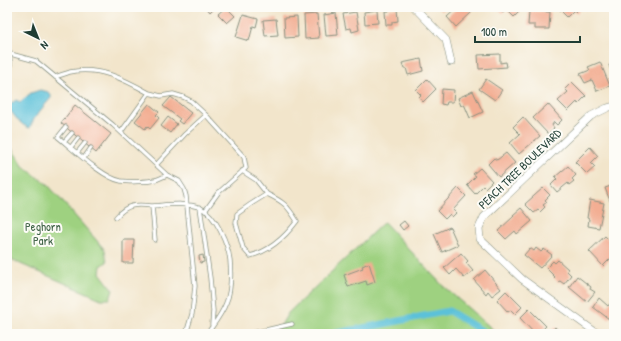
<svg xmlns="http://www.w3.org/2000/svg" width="621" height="341" font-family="'Patrick Hand',sans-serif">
<rect width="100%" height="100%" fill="#fdfcf7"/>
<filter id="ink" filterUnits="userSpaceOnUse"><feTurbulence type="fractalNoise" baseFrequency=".025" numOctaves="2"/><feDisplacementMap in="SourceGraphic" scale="8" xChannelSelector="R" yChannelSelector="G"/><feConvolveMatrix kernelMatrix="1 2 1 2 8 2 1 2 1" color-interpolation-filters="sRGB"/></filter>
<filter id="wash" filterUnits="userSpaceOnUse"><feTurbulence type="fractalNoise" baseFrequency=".012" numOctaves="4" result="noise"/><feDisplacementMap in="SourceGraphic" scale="16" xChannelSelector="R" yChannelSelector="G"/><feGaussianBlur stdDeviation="0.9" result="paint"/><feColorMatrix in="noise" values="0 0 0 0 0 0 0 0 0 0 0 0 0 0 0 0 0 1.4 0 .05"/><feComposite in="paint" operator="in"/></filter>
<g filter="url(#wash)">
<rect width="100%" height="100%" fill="#f2e5cb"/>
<path fill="#9ed180" stroke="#5e875a" d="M7 141 23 166 48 185 105 250 107 262 101 266 100 273 113 290 110 299H101L7 258Z
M384 222 443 286 498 334H276L288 313Z"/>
<path fill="#5bc1d9" stroke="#3d7f86" d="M40 90 49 92 51 96V98C44 106 32 119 30 128 20 126 14 114 7 107V102H10L12 103 16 100 20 102 31 93Z"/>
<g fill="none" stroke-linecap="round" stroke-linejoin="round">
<path stroke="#5bc1d9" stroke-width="7" d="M333 334 449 311 487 334"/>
</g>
<g id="blocks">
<path fill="#f3ae93" d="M206 7H215L210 12Z
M226 7 235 16 227 23 218 14Z
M437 7H446L441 11Z
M458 7H467L472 12 456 27 447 17Z
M497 7H524L514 17 506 9 503 13Z
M557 7H583L577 13 574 10 567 17Z
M397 8 398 21 392 22V25H386L385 11H389V9Z
M377 10 378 23 365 24 364 12Z
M529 11 550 12 549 29H535V25H528Z
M356 12 359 30 352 32 351 28 346 29 343 14Z
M336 13 338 35 326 36 324 15Z
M317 14 319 38 305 39 304 15Z
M243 15 258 19 256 27 253 26 249 41 236 37Z
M297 17 298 37 285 38 284 18Z
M276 19 278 35 265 36 263 20Z
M500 54V63L506 62 507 67 479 69 478 55Z
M421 59 423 71 408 75 406 68H404L402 63Z
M600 62 610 86 597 91 592 80 585 83 580 74 590 70 588 67Z
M614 63V80L609 65Z
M427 79 436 89 423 102 419 97 421 95 416 90Z
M486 79 502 90 495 100 479 89Z
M572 82 586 96 578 104 577 102 568 111 558 101 568 92 565 89Z
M442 89 454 90 453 102H447L446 105 441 104Z
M473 91 483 112 470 118 464 104 461 106 458 98Z
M171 97 191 113 182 124 178 121 180 119 163 106Z
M149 104 159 112 156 115 159 118 150 129 147 126 145 129 135 121Z
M548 104 562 120 557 125 554 122 552 125 554 128 548 134 533 118Z
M75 105 111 134 96 153 61 123Z
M168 117 177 124 170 133 161 126Z
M523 117 540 136 519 154 510 143 520 134 513 127Z
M590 147 598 156 591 163 595 167 587 174 575 162Z
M506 153 515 163 499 177 488 164 494 158 497 160Z
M568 166 576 175 572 179 574 181 569 185 568 183 557 192 551 185 557 179 555 177Z
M480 168 492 181 485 188 483 186 475 194 467 185 476 176 473 174Z
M614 185V200L610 201 605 188Z
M458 188 466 196 453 210 456 213 452 217 450 214 445 219 437 211Z
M543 188 550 195 545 200 547 202 543 205 545 207 540 212 538 210 534 213 525 204Z
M590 200 604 203 599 228 588 226 589 219 587 218Z
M521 208 532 221 517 234 515 231 506 239 498 231 514 216 513 215Z
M404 221 408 226 403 230 399 225Z
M450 227 458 245 442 252 434 234Z
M605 236 614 245V255L603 266 589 251Z
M123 240H134L133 263H123Z
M530 248 534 251 536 248 541 252 544 249 552 255 540 268 524 255Z
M461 253 468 261 466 263 473 271 464 278 456 269 450 275 444 268Z
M203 255 204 262 200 263 199 256Z
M558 260 568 269 567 271 571 275 564 284 560 281 558 282 554 278 555 277 546 268 553 261 555 263Z
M369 263 375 282 367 285 366 281 348 287 344 275 363 268 362 266Z
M485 270 501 289 492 296 488 291 486 294 474 280Z
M577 276 591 287 590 289 595 292 587 302 569 287Z
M506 291 522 307 515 314 511 310 508 312 497 300Z
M599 298 608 306 613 300 614 301V313L609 319 593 307Z
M529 309 546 326 538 334H535L520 318Z
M555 327 562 334H548Z"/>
</g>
</g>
<g filter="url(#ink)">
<use href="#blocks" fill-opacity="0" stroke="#889180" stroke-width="1"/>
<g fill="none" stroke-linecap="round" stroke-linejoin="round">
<defs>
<path id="service" d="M7 53 36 61 113 125 167 175 179 181 184 189 186 196 195 286 192 314 186 334
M55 77C60 75 65 74 70 72 99 66 124 79 149 93
M66 127 58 137C73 149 103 178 121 181 128 182 148 182 155 180 159 179 163 177 167 175
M121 132 149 93 161 96 173 94 183 97 191 101 206 115
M64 142 72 133
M71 147 78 138
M77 153 85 143
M84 158 91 148
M156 165 185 134 206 115 244 157 246 168 218 193 205 211
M242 171 256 180 267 194 251 204 237 214 236 223 243 248 250 256C270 251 285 237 297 221 287 205 284 202 267 194
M200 207 210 278 213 311 212 325
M116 217C127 204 136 204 152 206
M155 240 152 206C167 205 188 202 201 208 216 215 228 244 230 260 231 272 231 292 226 303 222 314 214 324 207 334
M248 334 292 324"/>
<path id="minor" d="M414 7 446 40 451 62
M7 53 9 62 7 72
M598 334 522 279 480 239 479 228 484 217 591 116 607 108 614 106"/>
</defs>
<use href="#service" stroke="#889180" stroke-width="5"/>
<use href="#minor" stroke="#889180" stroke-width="8"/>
<use href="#service" stroke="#fff" stroke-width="3.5"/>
<use href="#minor" stroke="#fff" stroke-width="7"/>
</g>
</g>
<g text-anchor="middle" stroke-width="4" stroke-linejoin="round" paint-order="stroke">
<g font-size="12" fill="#1f3d34" stroke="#fdfcf7">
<text transform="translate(520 169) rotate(-44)" y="4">PEACH TREE BOULEVARD</text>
</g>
<g font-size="12" fill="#3f6247" stroke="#fdfcf7">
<text x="43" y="231">Peghorn<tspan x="43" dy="14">Park</tspan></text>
</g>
</g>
<rect width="621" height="341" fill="none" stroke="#fdfcf7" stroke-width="24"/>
<g transform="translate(38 38) rotate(137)" stroke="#fdfcf7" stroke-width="3" paint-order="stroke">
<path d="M0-3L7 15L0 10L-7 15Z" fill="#1f3d34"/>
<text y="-6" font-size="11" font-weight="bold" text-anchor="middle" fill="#1f3d34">N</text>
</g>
<path d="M475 36v6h105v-6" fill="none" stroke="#1f3d34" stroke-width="2"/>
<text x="481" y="36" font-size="12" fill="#1f3d34" stroke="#fdfcf7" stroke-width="3" paint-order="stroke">100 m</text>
</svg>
